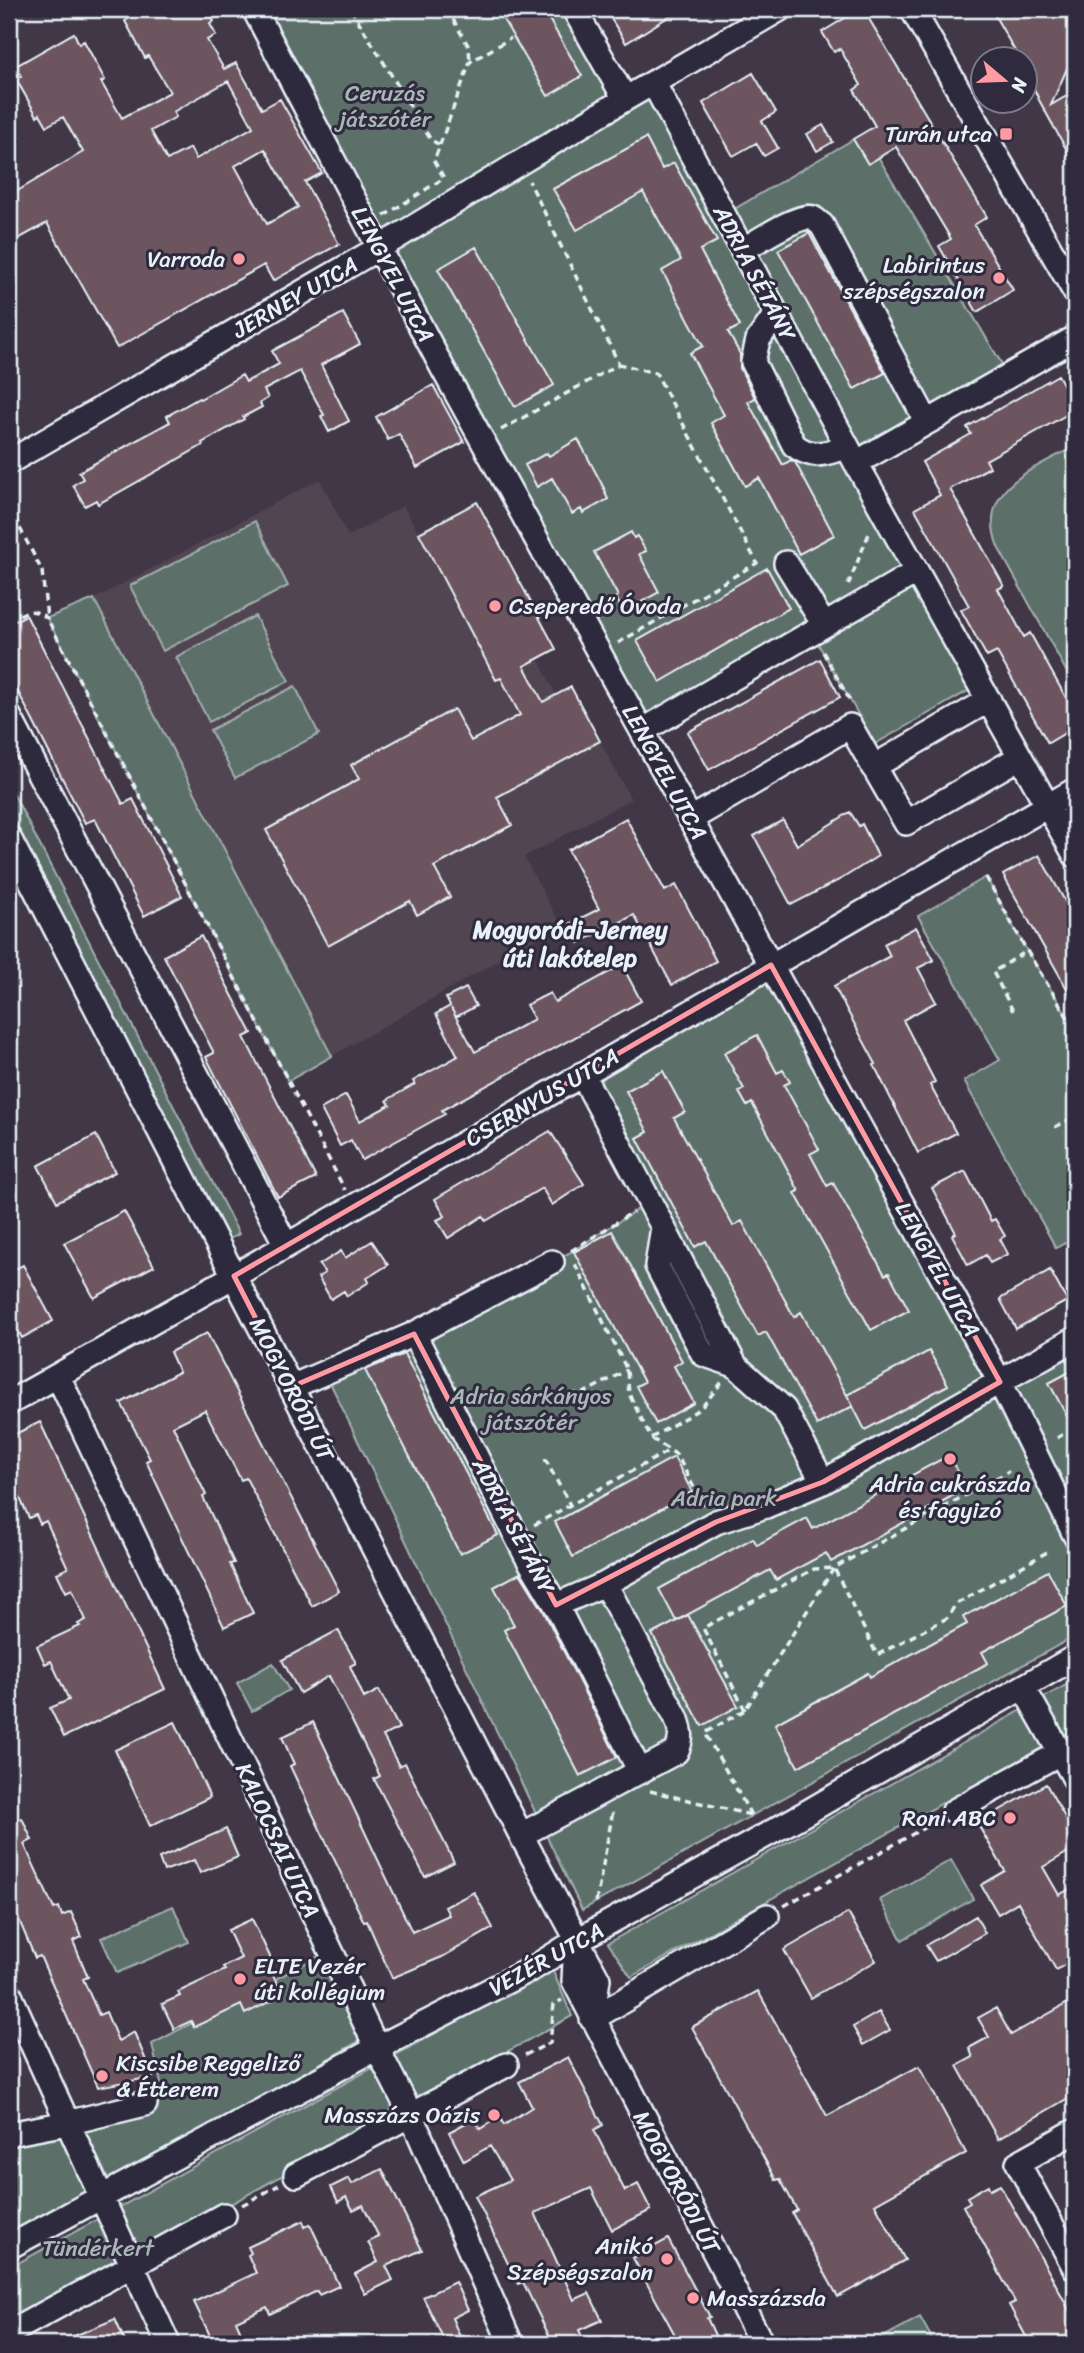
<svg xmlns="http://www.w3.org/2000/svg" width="1084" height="2353" font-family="Sriracha,sans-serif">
<rect width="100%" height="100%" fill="#413747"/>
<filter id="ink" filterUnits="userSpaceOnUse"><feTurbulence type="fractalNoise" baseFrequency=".0143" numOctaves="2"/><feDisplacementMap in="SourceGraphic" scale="14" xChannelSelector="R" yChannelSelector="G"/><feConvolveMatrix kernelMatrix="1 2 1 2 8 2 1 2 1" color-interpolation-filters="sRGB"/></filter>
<g filter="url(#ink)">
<path fill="#514451" d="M320 479 348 536 403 506 419 533 477 502 556 649 538 659 556 694 571 687 631 799 524 857 561 925 332 1056 94 599Z"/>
<path fill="#5b7069" stroke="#a2b0b0" stroke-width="2" d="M254 9H573L625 99 654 84 724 215 864 133 1009 376 857 462 980 684 875 744 812 633 642 731Z
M1075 446V687L998 547C975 487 1033 470 1075 446Z
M255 521 288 586 163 651 130 586Z
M94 599 332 1056 288 1081 47 618Z
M255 616 289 681 209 722 176 657Z
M295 686 319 734 235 778 210 730Z
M9 785 239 1234 222 1243 9 826Z
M986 877 1027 951 1075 1028V1237L1056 1248 964 1081 1000 1060 918 916Z
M771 965 1000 1382 1075 1340V1636L582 1910 325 1372 414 1334 569 1253 649 1202 582 1074Z
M273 1663 289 1690 252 1711 237 1683Z
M1075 1680V1729L631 1977 608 1943Z
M951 1860 973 1899 902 1940 880 1900Z
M173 1906 189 1942 117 1973 101 1938Z
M321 1955 359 2041 9 2241V2125L79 2109 161 2084 152 2044Z
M552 1969 572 2016 9 2326V2268Z
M920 2317 935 2344H878L876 2341Z"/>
<path fill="#6c555f" stroke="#e8f1f8" stroke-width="2" fill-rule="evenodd" d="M125 9H207L214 21 210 24 216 35 207 40 224 69 236 63 262 109 280 99 322 173 305 182 339 244 273 281 264 265 117 348 47 223 9 244V196L83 152 63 117 47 126 40 114 37 116 16 79 21 76 16 66 74 33 79 44 84 41 105 80 101 82 122 118 170 92 148 56 145 58 125 21 130 18ZM228 81 253 127 196 159 190 148 167 160 151 131 176 117 173 112ZM265 149 298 207 267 224 235 166Z
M497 9H543L582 76 548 96Z
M605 9H681L626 43Z
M860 9H863L987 217 974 225 1013 290 977 312 939 246 951 239 896 147 868 164 853 139 875 126 854 90 861 85 840 49 834 52 822 32Z
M991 9H1066L1075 25V42L1072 44V57L1051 105 1075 91V165L1039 100 1025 68V60H1020Z
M753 73 776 112 762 121 778 148 764 156 756 143 733 156 703 103Z
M823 125 833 142 817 151 807 134Z
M646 138 662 169 674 163 717 241 700 250 740 326 728 332 740 354V368L755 398 748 402 783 465 791 460 795 462 834 535 799 554 759 478 745 486 711 423 724 415 690 353 703 346 662 271 681 260 643 192 577 230 553 189Z
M809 233 885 373 854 389 778 250Z
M476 247 554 385 515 407 438 269Z
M343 313 360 344 321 365 349 421 329 432 321 416 324 415 300 371 264 390 268 398 260 403 262 407 243 417 244 419 202 443 203 445 98 504 96 500 85 506 73 485 83 479 79 472 170 422 167 416 199 398 200 399 242 375 246 382 279 364 272 351Z
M1058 375 1075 405V410L986 460 990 467 950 489 1004 586 998 589 1024 637 1030 633 1075 714V727L1048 743 997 652 987 657 961 610 969 606 915 509 940 495 922 462 971 434 967 427Z
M433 385 464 442 417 468 399 434 388 440 376 417Z
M578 439 606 492 605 493 608 499 583 513 581 509 572 514 552 478 537 487 525 465 547 453 549 456Z
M477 502 556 649 524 666 543 702 571 687 600 741 497 797 512 825 434 867 450 897 417 915 410 901 328 946 266 830 359 779 351 765 454 709 471 741 520 715 501 678 496 680 419 533Z
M631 532 634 538 637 536 646 551 639 554 659 592 623 612 616 597 618 596 594 552Z
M767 568 789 608 660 682 637 641Z
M26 615 123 804 133 799 182 896 144 916 95 819 85 823 9 674V624Z
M820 659 840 697 709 770 688 732Z
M850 812 859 826 862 824 878 856 843 878 791 905 754 836 783 820 797 845Z
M626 818 665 891 676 885 716 961 672 985 634 915 579 943 569 924 599 909 568 850Z
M1039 855 1075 919V1003L1003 875Z
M916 927 934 960 918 968 936 1002 903 1020 935 1082 930 1085 956 1133 918 1153 874 1065 876 1064 834 986 890 956 884 944Z
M201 936 252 1033 244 1037 316 1178 278 1197 206 1057 214 1053 164 956Z
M622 965 641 1001 442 1110 445 1114 362 1160 351 1140 340 1146 321 1109 346 1095 360 1121 390 1105 387 1100 415 1084 413 1081 458 1056 436 1014 450 1006 446 998 466 988 476 1006 456 1017 451 1008 475 1052 534 1019 526 1005 550 993 555 1002Z
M757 1035 777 1073 783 1070 790 1082 784 1085 819 1149 810 1154 827 1186 833 1183 885 1275 889 1273 909 1310 871 1330 795 1193 799 1191 752 1103 747 1106 739 1092 744 1089 724 1053Z
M663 1071 685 1112 674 1118 733 1226 742 1221 794 1317 801 1312 853 1406 817 1425 766 1332 758 1336 706 1241 695 1247 637 1138 648 1132 626 1091Z
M550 1131 584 1184 552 1205 542 1188 486 1221 483 1216 448 1238 437 1220 445 1216 435 1199Z
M96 1135 115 1172 57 1202 38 1166Z
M965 1171 991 1221 995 1219 1005 1236 1000 1239 1008 1254 990 1263 986 1255 968 1265 952 1235 956 1233 932 1188Z
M124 1211 154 1266 94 1298 64 1243Z
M612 1231 682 1361 674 1366 694 1403 656 1424 636 1386 644 1382 574 1252Z
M372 1241 388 1265 367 1278 369 1282 347 1296 344 1291 331 1299 318 1277 325 1273 319 1265 341 1251 345 1258Z
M23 1265 53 1321 22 1338 9 1314V1272Z
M1050 1270 1067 1301 1016 1329 1000 1299Z
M207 1333 339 1591 312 1606 246 1478 241 1480 205 1410 173 1426 206 1495 203 1497 234 1563 230 1564 253 1613 224 1627 146 1461 150 1459 121 1403 179 1372 170 1352Z
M929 1351 948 1385 865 1430 847 1395Z
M404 1354 498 1535 460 1554 365 1370Z
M1075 1369V1431L1049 1383Z
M40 1422 165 1689 64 1737 50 1708 69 1700 51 1661 45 1664 37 1646 80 1626 78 1624 86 1620 72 1589 66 1592 57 1573 68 1568 46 1521 40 1524 36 1515 29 1518 9 1474V1437Z
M949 1455 967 1488 831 1562 826 1553 776 1580 770 1570 676 1621 659 1589 753 1538 757 1545 807 1518 813 1529Z
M674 1457 692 1492 573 1557 555 1522Z
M1048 1571 1067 1606 982 1652 988 1663 798 1767 775 1724 868 1673 870 1677 967 1624 963 1617Z
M520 1573 543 1610 617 1757 580 1776 504 1630 514 1625 494 1587Z
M688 1615 738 1706 702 1726 652 1634Z
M338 1630 356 1663 350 1666 364 1698 379 1690 399 1728 383 1736 399 1766 405 1763 454 1862 425 1877 374 1779 380 1776 329 1676 300 1693 282 1660Z
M175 1722 210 1797 150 1826 115 1750Z
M313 1722 412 1932 449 1915 445 1907 474 1892 493 1928 442 1957 392 1978 367 1921 364 1922 290 1766 294 1764 282 1737Z
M1046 1784 1075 1835V1848L1043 1867 1059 1895 1075 1886V1959L1056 1970 1018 1902 998 1914 981 1885 1005 1871 977 1823Z
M9 1810 14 1821 22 1818 32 1840 24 1844 54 1909 59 1907 62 1916 71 1912 82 1937 73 1941 88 1977 83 1979 99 2015 106 2012 118 2041 134 2032 153 2077 98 2087 40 1956 35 1958 9 1896Z
M226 1829 238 1857 200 1873 194 1860 164 1871 159 1858Z
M848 1913 876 1961 811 1998 784 1950Z
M976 1916 985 1933 936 1961 926 1945Z
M252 1919 273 1963 268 1965 279 1988 273 1990 277 1998 245 2014 241 2005 194 2027 191 2021 174 2029 162 2004 180 1996 178 1992 225 1970 223 1967 241 1958 228 1930Z
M758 1991 827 2116 919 2066 966 2153 875 2204 905 2260 838 2297 792 2213 797 2210 780 2179 776 2180 692 2027Z
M1075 1999V2094L998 2139 957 2066 973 2057 969 2048 989 2037 978 2018 996 2008 1011 2035Z
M879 2012 890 2030 863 2045 853 2027Z
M568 2057 603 2125 594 2130 625 2191 638 2184 651 2210 612 2230 591 2188 535 2213 574 2300 589 2293 602 2320 579 2330 585 2344H553L523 2282 518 2284 475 2196 510 2180 490 2146 464 2161 449 2132 475 2118 480 2129 499 2117 504 2125 532 2107 519 2082Z
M382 2169 422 2250 386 2266 393 2280 365 2294 355 2274 378 2262 368 2242 379 2237 363 2205 353 2210 346 2197 338 2202 331 2187 349 2178 352 2184Z
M988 2185 990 2190 1000 2185 1054 2281 1075 2321V2344H1030L1009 2305 1015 2302 963 2206 970 2202 967 2197Z
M303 2221 305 2227 310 2224 339 2286 319 2295 317 2291 270 2314 267 2307 236 2321 246 2344H214L194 2302 256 2273 248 2255 251 2253 248 2247Z
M668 2239 710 2317 707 2318 719 2344H680L633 2258Z
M455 2282 468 2310 452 2318 463 2344H446L423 2297Z
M115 2319 126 2344H55Z"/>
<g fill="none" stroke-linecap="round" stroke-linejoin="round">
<defs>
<path id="minor" d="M254 9 443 369 1000 1382 1075 1535
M574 9 625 99
M912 9 1075 292
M654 84 856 463 1075 855
M742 250C755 243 801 212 813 218 814 218 821 225 822 225L927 422
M776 314 758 340 753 362 794 445C813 460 825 453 847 447
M9 462 379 248 625 99 780 9
M856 463 1075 338
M786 563 824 625
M9 716 286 1245
M642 731 916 572
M873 767 989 700
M691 819 850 726 906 823 1020 757
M9 838 521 1835 598 1979 592 2019
M582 1074 663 1227 657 1266 703 1354 735 1365 784 1409 823 1482
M663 1227 735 1365
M414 1334 526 1555 556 1605 605 1584 716 1522 766 1506 823 1482 1075 1339
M58 1376 377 2048 410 2113 511 2344
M291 1387 414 1334 552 1262
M9 1403 234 1276 1075 790
M556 1605 640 1772
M1023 1687 1075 1779
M954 1811 1060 1753
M521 1835 676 1752C683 1739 681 1730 676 1717L605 1584
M576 1941 574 1981 762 2344
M9 1993 168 2344
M592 2019 767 1916
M1075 2131 1018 2163 1075 2268
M9 2134 67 2123 145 2104
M296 2175 506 2065
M9 2247 377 2048 535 1967 576 1941 804 1814 1075 1657
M9 2333 224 2215"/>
</defs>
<use href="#minor" stroke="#e8f1f8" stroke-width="28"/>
<path stroke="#e8f1f8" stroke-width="3.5" stroke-dasharray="7 5" stroke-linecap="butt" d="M351 9 431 140 440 145
M447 9 469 47 470 62
M384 216 444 178 434 161 470 62 511 38
M501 430 619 364 529 181
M9 507 42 571 47 618
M848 585 870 531
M9 621C26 612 30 606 47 618L345 1190
M618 643 757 563 656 373 619 364
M823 652 849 699V704
M986 877 1027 951 1075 1029
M1013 1011 993 972 1027 951
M1055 1127 1075 1117
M571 1251 633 1212
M575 1264 627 1370 629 1394 651 1438 677 1455 703 1505
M570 1394 584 1393 627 1370
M651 1438 701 1408 722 1382
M1057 1438 1075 1427
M545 1459 570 1505
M534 1525 670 1450
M745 1710 703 1628 814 1569 834 1568 877 1655 947 1618 956 1604 1049 1551
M650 1791 751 1815
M751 1815 705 1733 745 1710 834 1568 1009 1471
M596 1902 613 1811
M784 1906 936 1821
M525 2055 550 2043 554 2004 562 2000
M242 2205 279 2185"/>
<use href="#minor" stroke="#2f2a3d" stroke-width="23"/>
</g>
</g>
<path fill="none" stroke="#ff9aa2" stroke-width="5" stroke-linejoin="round" d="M771 965 1000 1382 823 1482 716 1522 556 1605 414 1334 291 1387 234 1276Z"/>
<g fill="#ff9aa2" stroke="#2f2a3d" stroke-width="2.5">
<rect x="999" y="127" width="14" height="14" rx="3.5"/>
<circle cx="239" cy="259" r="7"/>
<circle cx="999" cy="278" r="7"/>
<circle cx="495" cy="606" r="7"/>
<circle cx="950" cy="1459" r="7"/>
<circle cx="1010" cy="1818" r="7"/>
<circle cx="240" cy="1979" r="7"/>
<circle cx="102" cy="2076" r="7"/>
<circle cx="494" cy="2115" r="7"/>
<circle cx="667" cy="2259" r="7"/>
<circle cx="693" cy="2298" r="7"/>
</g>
<g text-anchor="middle" stroke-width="6" stroke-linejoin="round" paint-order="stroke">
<g font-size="23" fill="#a9b7b8" stroke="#2f2a3d">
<text x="385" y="101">Ceruzás<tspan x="385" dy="26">játszótér</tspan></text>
<text x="531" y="1404">Adria sárkányos<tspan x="531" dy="26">játszótér</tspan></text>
<text x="724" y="1506">Adria park</text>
<text x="98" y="2256">Tündérkert</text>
</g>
<g font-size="23" fill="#e8f1f8" stroke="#2f2a3d" text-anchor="end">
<text x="992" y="142">Turán utca</text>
<text x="225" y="267">Varroda</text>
<text x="985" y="273">Labirintus<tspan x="985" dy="26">szépségszalon</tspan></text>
<text x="509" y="614" text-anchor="start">Cseperedő Óvoda</text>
<text x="950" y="1492" text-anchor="middle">Adria cukrászda<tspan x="950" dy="26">és fagyizó</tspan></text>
<text x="996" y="1826">Roni ABC</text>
<text x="254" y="1974" text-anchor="start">ELTE Vezér<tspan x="254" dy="26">úti kollégium</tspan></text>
<text x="116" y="2071" text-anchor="start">Kiscsibe Reggeliző<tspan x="116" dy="26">&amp; Étterem</tspan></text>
<text x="480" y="2123">Masszázs Oázis</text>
<text x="653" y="2254">Anikó<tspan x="653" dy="26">Szépségszalon</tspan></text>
<text x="707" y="2306" text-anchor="start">Masszázsda</text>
</g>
<g font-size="23" fill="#e8f1f8" stroke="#2f2a3d">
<text transform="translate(755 273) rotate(62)" y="8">ADRIA SÉTÁNY</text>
<text transform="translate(393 274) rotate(62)" y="8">LENGYEL UTCA</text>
<text transform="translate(295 297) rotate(-30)" y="8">JERNEY UTCA</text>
<text transform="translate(665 772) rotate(61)" y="8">LENGYEL UTCA</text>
<text transform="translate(542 1097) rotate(-30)" y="8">CSERNYUS UTCA</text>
<text transform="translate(938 1269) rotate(61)" y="8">LENGYEL UTCA</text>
<text transform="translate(292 1389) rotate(63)" y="8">MOGYORÓDI ÚT</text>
<text transform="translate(514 1526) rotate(62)" y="8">ADRIA SÉTÁNY</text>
<text transform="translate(278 1840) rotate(65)" y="8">KALOCSAI UTCA</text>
<text transform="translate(546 1959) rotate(-29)" y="8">VEZÉR UTCA</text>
<text transform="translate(677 2182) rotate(62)" y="8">MOGYORÓDI ÚT</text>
</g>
<g font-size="24" font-weight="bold" fill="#e8f1f8" stroke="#2f2a3d">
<text x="570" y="938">Mogyoródi–Jerney<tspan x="570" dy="28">úti lakótelep</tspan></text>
</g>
</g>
<rect width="1084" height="2353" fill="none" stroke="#2f2a3d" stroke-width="35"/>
<rect x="18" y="18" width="1049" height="2318" fill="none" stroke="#e8f1f8" stroke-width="2.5" filter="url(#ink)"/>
<g transform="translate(1004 80) rotate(109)"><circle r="33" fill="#2f2a3d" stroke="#797a88" stroke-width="2"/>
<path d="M0-5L12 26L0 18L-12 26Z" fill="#ff9aa2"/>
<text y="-10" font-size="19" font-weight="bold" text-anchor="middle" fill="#e8f1f8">N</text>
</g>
</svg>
